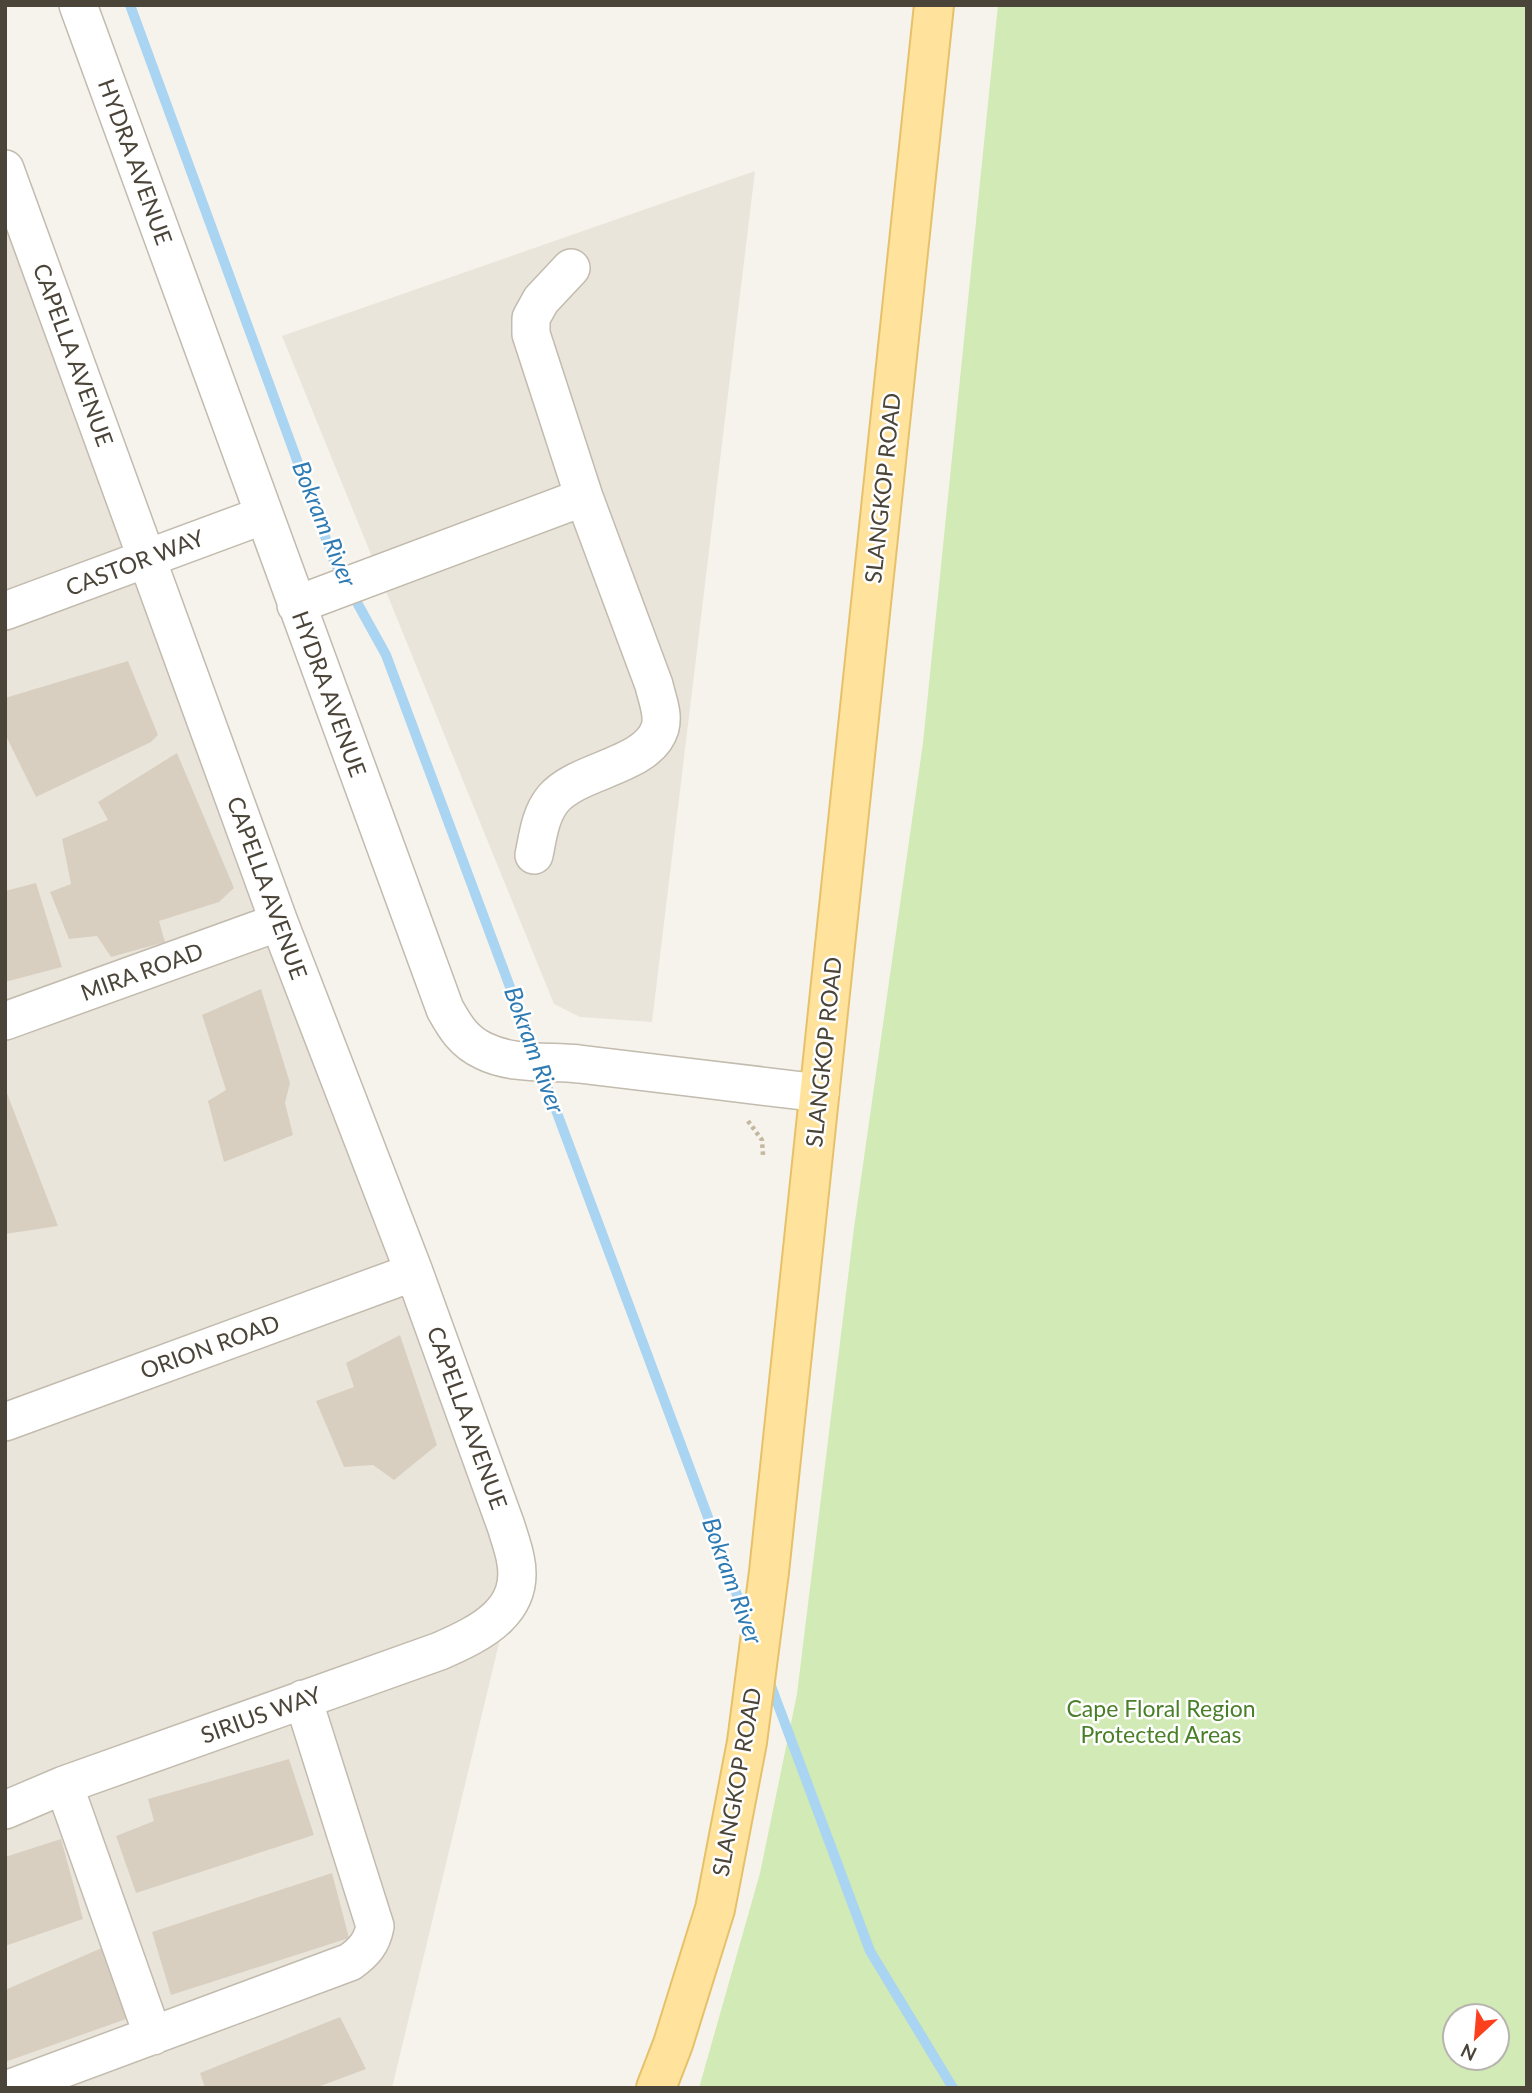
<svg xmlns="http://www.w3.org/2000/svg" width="1532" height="2093" font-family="Lato,sans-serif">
<rect width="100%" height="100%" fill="#f6f3ec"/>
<path fill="#eae5da" d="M5 169 506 1526 508 1606 392 2088H5Z
M755 171 652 1022 580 1017 554 1004 282 336Z"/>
<path fill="#d2eab5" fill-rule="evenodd" d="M998 5H1527V2088H699L760 1873 797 1694 854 1228 923 743ZM1455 2016H1497V2058H1455Z"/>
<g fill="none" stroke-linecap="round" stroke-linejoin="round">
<path stroke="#a9d4f2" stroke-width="10" d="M130 5 334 561 386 655 749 1627
M768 1678 870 1951 953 2088"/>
</g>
<path fill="#d8cfc1" d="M128 661 158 735 151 742 36 797 5 734V698Z
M177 753 234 888 219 902 159 921 165 942 111 957 97 936 69 939 50 892 71 884 62 839 108 820 98 802Z
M36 883 62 967 5 982V891Z
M261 989 290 1083 285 1103 293 1135 224 1162 208 1101 226 1090 202 1015Z
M5 1088 58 1226 5 1234Z
M400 1335 437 1445 394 1480 373 1465 344 1467 316 1401 354 1387 346 1363Z
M289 1759 314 1835 136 1893 116 1836 154 1821 148 1799Z
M61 1839 83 1919 5 1946V1857Z
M332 1873 349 1938 171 1995 152 1932Z
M104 1947 129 2018 5 2062V1990Z
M340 2017 366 2069 315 2088H205L200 2073Z"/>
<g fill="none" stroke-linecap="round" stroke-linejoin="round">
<defs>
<path id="minor" d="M78 5 445 1009C455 1027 464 1042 484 1051 512 1065 548 1061 579 1064 659 1074 740 1083 820 1093
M5 169 279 922 414 1272 506 1526C509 1536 513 1547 515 1557 527 1611 481 1633 440 1651L64 1785 5 1810
M296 605 584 497
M5 611 264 515
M534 855C538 836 540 815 553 799 578 769 648 767 660 728 664 714 657 699 654 685L584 497 531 334V318L541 300 571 268
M5 1021 279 922
M5 1422 414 1272
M64 1785 153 2036
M11 2088 350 1962C364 1952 372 1943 375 1926L303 1699"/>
<path id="major" d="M656 2088 673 2044 715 1909 747 1742 769 1572 934 5"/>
</defs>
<use href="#minor" stroke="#c2bbae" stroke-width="40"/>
<use href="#major" stroke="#e6c16a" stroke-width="42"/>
<path stroke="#c4b79f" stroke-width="4.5" stroke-dasharray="3.5 3.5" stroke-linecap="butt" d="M748 1121 762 1140 763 1155"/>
<use href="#minor" stroke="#fff" stroke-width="37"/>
<use href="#major" stroke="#ffe39c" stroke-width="38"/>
</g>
<g text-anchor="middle" stroke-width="5" stroke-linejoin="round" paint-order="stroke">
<g font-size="23" fill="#4b4439" stroke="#fff">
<text transform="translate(135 162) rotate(70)" y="8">HYDRA AVENUE</text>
<text transform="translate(73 355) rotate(70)" y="8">CAPELLA AVENUE</text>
<text transform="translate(883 488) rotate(-84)" y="8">SLANGKOP ROAD</text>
<text transform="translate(135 563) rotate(-21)" y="8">CASTOR WAY</text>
<text transform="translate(329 694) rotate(70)" y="8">HYDRA AVENUE</text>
<text transform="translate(267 888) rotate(70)" y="8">CAPELLA AVENUE</text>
<text transform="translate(142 972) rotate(-20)" y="8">MIRA ROAD</text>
<text transform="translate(824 1052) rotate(-84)" y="8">SLANGKOP ROAD</text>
<text transform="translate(210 1347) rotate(-20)" y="8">ORION ROAD</text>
<text transform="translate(467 1418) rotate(70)" y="8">CAPELLA AVENUE</text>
<text transform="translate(261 1715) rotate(-20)" y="8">SIRIUS WAY</text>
<text transform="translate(737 1782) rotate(-80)" y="8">SLANGKOP ROAD</text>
</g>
<g font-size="23" fill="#4a7f2a" stroke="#fff">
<text x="1161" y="1717">Cape Floral Region<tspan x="1161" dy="26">Protected Areas</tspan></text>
</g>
<g font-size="24" font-style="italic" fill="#2e7ab2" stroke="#fff">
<text transform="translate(324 524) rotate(68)" y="8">Bokram River</text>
<text transform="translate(534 1050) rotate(70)" y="8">Bokram River</text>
<text transform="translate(732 1581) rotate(70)" y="8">Bokram River</text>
</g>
</g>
<rect width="1532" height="2093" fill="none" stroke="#4b4439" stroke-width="14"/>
<g transform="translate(1476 2037) rotate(206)"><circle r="33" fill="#ffffff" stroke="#b7b4b0" stroke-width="2"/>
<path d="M0-5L12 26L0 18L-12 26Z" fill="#fc3f1d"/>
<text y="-10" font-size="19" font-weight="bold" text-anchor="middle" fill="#4b4439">N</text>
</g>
</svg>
